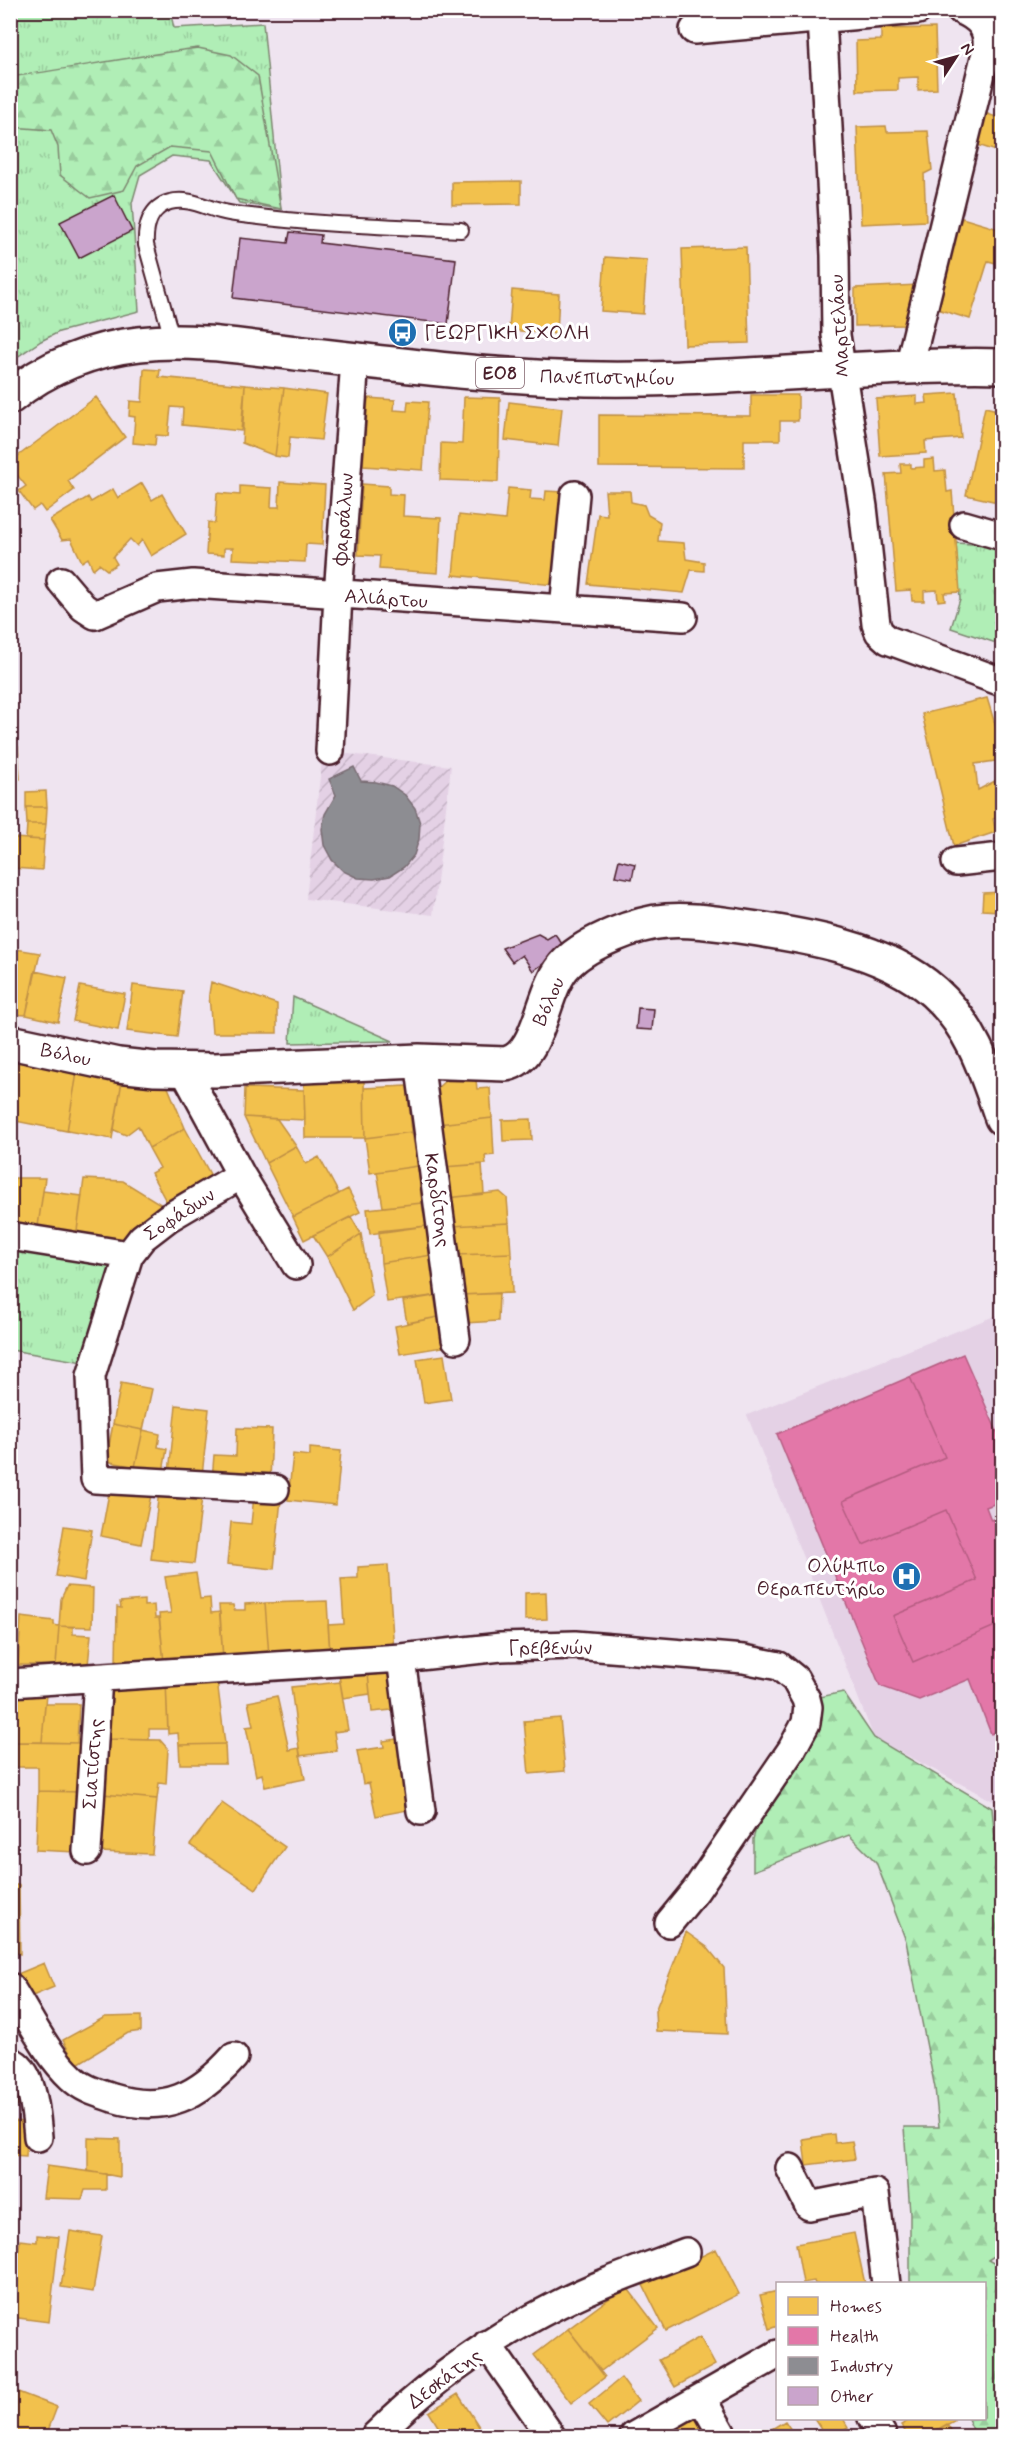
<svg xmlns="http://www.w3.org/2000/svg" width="1013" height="2447" font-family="Mynerve,sans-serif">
<defs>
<pattern id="industrial-furrows" width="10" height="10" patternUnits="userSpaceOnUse" patternTransform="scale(1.5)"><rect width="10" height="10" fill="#e4d1e5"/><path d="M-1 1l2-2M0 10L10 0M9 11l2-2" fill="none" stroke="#c5b3c5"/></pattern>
<pattern id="grass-tufts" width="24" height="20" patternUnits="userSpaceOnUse" patternTransform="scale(1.5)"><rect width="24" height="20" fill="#b0eeb6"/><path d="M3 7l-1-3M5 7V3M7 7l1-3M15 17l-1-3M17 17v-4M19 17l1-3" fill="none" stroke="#99cc9d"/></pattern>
<pattern id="forest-firs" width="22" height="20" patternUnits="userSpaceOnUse" patternTransform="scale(1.5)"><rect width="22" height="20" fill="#b0eeb6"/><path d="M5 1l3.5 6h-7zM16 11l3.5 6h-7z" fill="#99cc9d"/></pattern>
</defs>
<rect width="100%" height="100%" fill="#efe4f0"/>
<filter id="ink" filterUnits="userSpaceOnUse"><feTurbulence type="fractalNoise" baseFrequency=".0167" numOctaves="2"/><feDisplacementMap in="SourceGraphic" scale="12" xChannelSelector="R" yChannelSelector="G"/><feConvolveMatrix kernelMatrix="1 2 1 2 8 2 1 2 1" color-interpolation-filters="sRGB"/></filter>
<g filter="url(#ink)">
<path fill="#e4d1e5" d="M1002 1313V1873L995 1802 874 1738 747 1415Z"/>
<path fill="url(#industrial-furrows)" d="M323 751 451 766 433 915 306 899Z"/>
<path fill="url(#grass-tufts)" stroke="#7d8670" stroke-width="1.5" d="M11 11H170L174 28 263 23 281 209 239 203 211 160 172 156 140 175 132 203 139 311 59 332 41 341 11 361Z
M956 543 986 545 1002 550V645L951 628 960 599Z
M293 997 393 1041 290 1043Z
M10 1243 118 1261 89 1363 11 1350Z"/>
<path fill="url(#forest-firs)" stroke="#7d8670" stroke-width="1.5" d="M198 48 231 55 258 76 281 209 236 199 212 151 170 147 137 166 124 190 90 198 60 175 58 147 51 130 11 127V77C73 68 135 56 198 48Z
M843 1692 874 1738 992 1808 1002 1915V2251L988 2260 1002 2268V2436H976L968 2419 984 2418V2284L910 2283V2213L904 2127H939L935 2088 906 1941 876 1862 849 1835 753 1871V1839L761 1812 816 1728 820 1697Z"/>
<path fill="#f2c14e" stroke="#c09044" stroke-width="1.5" d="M935 28 937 89 918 90V77L898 78V90L857 91 856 41 881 40V29Z
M976 110 1002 119V153L966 141Z
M886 126 887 132 928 131 932 170 924 174 926 221 861 224 857 127Z
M521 181V204L452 205V182Z
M962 218 1002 230V255L1000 264 988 261 970 319 934 308Z
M746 247 749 343 685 345 682 249Z
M605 257 647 260 643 314 601 311Z
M918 285 906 325 855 326V288Z
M512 290 559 294 557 334 509 330Z
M144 369 160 370 159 377 245 385 241 431 182 425 183 408 171 407 168 436 156 435 155 445 133 443 135 417 129 416 130 401 142 402Z
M245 385 284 388 275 456 242 443Z
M284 388 327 394 321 440 290 437 288 458 275 456Z
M957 393 961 438 925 441 926 453 880 456 876 399 917 396V404L927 403 926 395Z
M751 395H798V421H780V440H744V468L599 467V415L751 416Z
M96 397 125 437 68 481 74 490 45 512 40 505 33 510 19 491 26 486 10 466V462Z
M464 397 500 398 498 482 440 480 441 443 462 444Z
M368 398 395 400 394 410 407 411 408 401 428 402 423 470 363 466Z
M509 402 562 408 558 446 505 440Z
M985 407 1002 411V503L966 495Z
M934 459 935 471 945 470 947 492 952 491 960 592 944 593 945 600 938 601 937 590 924 591V601H912L911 590 896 591 886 474 901 473 900 464H911V468L924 467V460Z
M280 482 325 485 322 545 306 544 305 562 232 559 233 548H224V555L206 554 208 522 215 523 217 493 240 495V486L272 488 271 507H279Z
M142 483 152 500 162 494 186 534 151 556 142 540 137 546 130 539 113 557 117 564 107 570 99 564 93 569 88 558 82 562 71 539 62 540 50 520 88 497 91 502 113 489 118 498Z
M362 484 389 486V494L404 495 403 516 441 518 438 573 379 569 380 556 358 555Z
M508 488 531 490 530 499 545 500 546 491 563 492 554 585 453 575 459 515 505 520Z
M605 491H630L631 502 644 505 648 515 660 522 658 541 684 543 686 559 704 562V571L691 570 684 593 588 584 598 514 607 515Z
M987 698 1002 747V760L975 764 978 790 995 781 1002 816 993 819 996 832 954 846 922 714Z
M10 747H18L20 779 10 778Z
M46 791 47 807H26V792Z
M26 807H47L46 824H27Z
M27 824H46L44 840 26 839Z
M14 838 44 840 42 870 12 868Z
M1002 892V931H999L1000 911 982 910 983 893Z
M10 948 40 953 26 1015 10 1014Z
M35 971 67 978 58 1022 26 1015Z
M211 982 277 1004V1033H212L209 994Z
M133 985 183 991 177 1037 127 1031Z
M80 986 125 994 118 1030 73 1021Z
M18 1061 77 1073 67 1131 10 1120V1102Z
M77 1073 122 1081 112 1139 67 1131Z
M10 1076 15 1077 10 1102Z
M476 1080 477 1089 490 1088 492 1118 438 1124 434 1091 445 1081Z
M122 1081 167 1085 185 1128 149 1148 138 1126 126 1135 114 1130Z
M364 1081 365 1138H305L304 1082Z
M407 1086 412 1132 365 1138 364 1088Z
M245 1088 304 1090 305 1120 244 1117Z
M244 1117 277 1119 296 1146 266 1163Z
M492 1118 494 1155 485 1156 486 1164 443 1167 438 1124Z
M531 1119 532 1140 503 1141 502 1120Z
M185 1128 211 1176 166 1201 151 1173 160 1168 149 1148Z
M412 1132 418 1166 370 1173 365 1138Z
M296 1146 306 1164 319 1157 339 1194 293 1217 266 1163Z
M482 1164 484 1194 448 1198 443 1167Z
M418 1166 422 1203 383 1207 377 1172Z
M14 1178H45L37 1233 10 1228V1187H13Z
M84 1179 123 1181 167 1208 122 1246 76 1238Z
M348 1189 360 1212 304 1240 293 1217Z
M43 1191 82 1196 76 1238 37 1233Z
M500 1192 507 1198 509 1223 451 1226 448 1198Z
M422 1203 426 1226 370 1234 367 1209Z
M351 1217 361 1234 327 1257 313 1235Z
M509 1223 511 1253 455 1255 451 1226Z
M426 1226 432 1255 381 1263 379 1231Z
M361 1234 372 1296 353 1310 327 1257Z
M511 1253 512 1293 461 1295 455 1255Z
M432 1255 439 1295 387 1302 381 1263Z
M499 1293 498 1321 465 1323 461 1295Z
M434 1296 438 1317 407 1323 403 1301Z
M438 1317 443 1347 400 1354 395 1326Z
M444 1355 451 1399 424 1403 417 1359Z
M121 1383 152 1389 143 1430 113 1424Z
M176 1405 209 1409 202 1476 169 1473Z
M113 1424 143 1430 135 1467 106 1461Z
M237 1428 272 1429 270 1482 212 1480 214 1455 236 1456Z
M143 1430 160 1434 158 1447 167 1449 163 1472 135 1467Z
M310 1448 341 1451 336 1505 288 1500 293 1454 310 1456Z
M111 1482 152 1490 141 1544 101 1536Z
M159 1491 202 1497 194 1564 151 1559Z
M254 1496 281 1499 274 1569 227 1564 231 1522 251 1524Z
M64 1526 92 1530 84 1581 56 1576Z
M388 1565 394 1651 330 1654 328 1625 344 1624 341 1579 358 1578V1567Z
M196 1573 200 1599 210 1598 211 1613 220 1612 223 1659 164 1662 159 1614 171 1613 165 1577Z
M67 1586 93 1588 92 1627 59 1626 61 1599Z
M546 1592 547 1619 525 1620V1593Z
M144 1600V1606L154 1605 155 1618H159L164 1662 116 1663 117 1607 121 1608 120 1602Z
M327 1601 330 1654 269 1656 265 1603Z
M265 1603 269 1656 223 1659 219 1605H233L234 1610H245V1604Z
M21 1617 54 1621V1625L59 1626 56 1665H18Z
M59 1626 73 1627V1634L91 1635 88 1665H56Z
M398 1671 402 1709 372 1712 368 1674Z
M368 1674 370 1694 343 1698 339 1676Z
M217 1680 225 1744 179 1745 178 1733 168 1734 166 1681Z
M166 1681 168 1729H149V1740L107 1739 112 1683Z
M340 1682 348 1730 334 1732 337 1751 300 1756 291 1687Z
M46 1694 42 1742H10V1695Z
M277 1696 289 1750 299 1748 305 1779 265 1787 262 1774 256 1776 246 1727 253 1726 248 1702Z
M45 1704H79L77 1743 42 1742Z
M560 1718 565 1771 529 1774 524 1721Z
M402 1738 413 1809 376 1816 369 1783 363 1784 357 1751 384 1747 383 1741Z
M107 1739 160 1740 168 1749 166 1784 159 1783 157 1799 103 1794Z
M10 1742 83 1743 80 1792 38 1791V1767H10Z
M225 1744 226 1764H180L179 1745Z
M38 1791 80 1792 76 1852 36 1850Z
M103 1794 157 1799 152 1854 99 1852Z
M222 1803 285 1847 256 1889 190 1845Z
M10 1885H19L20 1954 10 1951Z
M686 1932 707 1947 724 1968 727 2034 656 2031 655 2011Z
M44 1963 54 1987 23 2000 13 1976Z
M141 2016V2031L128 2033 76 2065 63 2040 105 2017Z
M10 2079 20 2099 21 2106H10Z
M10 2121 28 2122 26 2156 10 2155Z
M834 2134 835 2143 852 2141 855 2159 806 2165 803 2139Z
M88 2138 120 2139V2177L88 2171Z
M47 2166 106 2174V2190H85L82 2199 43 2198Z
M70 2231 102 2236 93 2292 61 2287Z
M854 2233 865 2284H815L814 2281 803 2283 796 2244Z
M37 2235 59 2237 49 2322 11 2317 20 2240 37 2242Z
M716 2249 739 2294 666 2331 643 2285Z
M10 2250 15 2251 10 2284Z
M626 2286 658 2328 601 2371 568 2329Z
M778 2291V2326L769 2329 760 2295Z
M568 2329 605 2377 571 2403 534 2355Z
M700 2337 715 2365 675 2387 659 2360Z
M621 2378 638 2401 607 2426 589 2404Z
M18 2392 57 2407 46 2436H10V2411Z
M458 2394 485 2436H444L429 2412Z
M696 2415 710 2436H663Z
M814 2418H846L844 2420 848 2427 833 2436H826Z
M913 2418H953L954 2421 926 2436H908L901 2425Z
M785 2421 795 2436H760Z
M535 2423 545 2436H516Z
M947 2424 955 2436H926Z"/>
<path fill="#e377a8" stroke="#b55d82" stroke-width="1.5" d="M963 1354 1002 1443V1501L986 1507 991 1520 1002 1516V1623L913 1662 893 1616 977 1580 946 1510 863 1545 843 1501 945 1457 910 1377Z
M963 1354 1002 1443V1501L986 1507 991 1520 1002 1516V1729L991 1734 970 1679 919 1700 880 1686 777 1434Z"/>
<path fill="#8d8d92" stroke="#796c73" stroke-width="1.5" d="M354 767 361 781 376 782 392 786 405 795 415 808 420 823 419 839 414 855 404 867 390 876 374 879 358 878 343 871 332 860 324 845 322 829 325 814 336 795 329 779Z"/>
<path fill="#caa4cc" stroke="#4a1f2b" stroke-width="1.5" d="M114 195 132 231 79 258 60 222Z
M290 232 321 235 320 243 456 259 448 324 233 298 240 238 288 243Z
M619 860 635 864 632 879 615 876Z
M538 934 547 939 555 934 565 948 533 971 522 955 512 962 502 948Z
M638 1008 654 1009 652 1030 636 1029Z"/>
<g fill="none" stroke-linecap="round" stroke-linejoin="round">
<defs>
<path id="service" d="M173 342 146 245C145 227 150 207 170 202 189 197 206 208 224 212 232 214 242 215 251 216 320 225 391 226 461 230"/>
<path id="minor" d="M822 18 835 255 836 335 863 507 876 624 879 632 888 640 1002 682
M694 30 918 10
M909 367 987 49C989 29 980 18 961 10
M964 525 1002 536
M61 581 83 607 95 615 157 588 193 584 683 617
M564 609 575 495
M330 751 338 595 355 360
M956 862 1002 857
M419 1061 456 1339
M184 1070 241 1175 296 1265
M241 1175 168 1218 142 1238 129 1255 91 1376 95 1479 275 1489
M10 1236 129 1255
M401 1658 421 1811
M10 1683 401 1658 501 1647 575 1645 744 1659 779 1666 795 1679 806 1699 808 1707 806 1723 792 1749 696 1890 669 1923
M87 1851 98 1678
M10 1987C29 2017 46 2054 72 2078 83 2089 98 2093 113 2098 165 2114 199 2096 234 2057
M10 2061C34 2070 36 2116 38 2137
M790 2168 809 2206 875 2193 886 2284
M487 2344 551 2436
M702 2399 723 2436
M872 2418 883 2436
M375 2436C429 2382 491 2338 559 2304 600 2283 644 2268 686 2252
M634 2436 778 2354"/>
<path id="tertiary" d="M10 1042 118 1065 155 1069 215 1070 419 1061 506 1064C542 1056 541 988 567 963 588 942 637 923 666 921 690 919 715 923 738 926 802 935 885 948 934 992 972 1026 986 1071 1002 1118"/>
<path id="primary" d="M10 397C46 367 93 349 139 344 192 338 244 347 296 353 383 363 470 374 558 378 652 382 746 375 841 370 894 368 949 364 1002 366"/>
</defs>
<use href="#service" stroke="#4a1f2b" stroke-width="18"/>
<use href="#minor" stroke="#4a1f2b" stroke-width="32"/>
<use href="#tertiary" stroke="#4a1f2b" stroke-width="38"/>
<use href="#primary" stroke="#4a1f2b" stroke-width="38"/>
<use href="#service" stroke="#fff" stroke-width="14"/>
<use href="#minor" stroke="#fff" stroke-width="27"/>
<use href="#tertiary" stroke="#fff" stroke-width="33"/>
<use href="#primary" stroke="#fff" stroke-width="33"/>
</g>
</g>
<defs>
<symbol id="bus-disc" viewBox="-11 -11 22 22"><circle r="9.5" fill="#1f6fb2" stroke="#fff"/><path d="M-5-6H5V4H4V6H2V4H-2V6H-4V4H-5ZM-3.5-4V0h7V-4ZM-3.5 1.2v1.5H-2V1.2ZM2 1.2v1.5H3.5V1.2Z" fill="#fff"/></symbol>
<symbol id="hospital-disc" viewBox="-11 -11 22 22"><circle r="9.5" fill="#1f6fb2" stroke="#fff"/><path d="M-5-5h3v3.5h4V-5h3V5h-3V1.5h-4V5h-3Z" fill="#fff"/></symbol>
</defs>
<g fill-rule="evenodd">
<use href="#bus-disc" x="386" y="316" width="33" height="33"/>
<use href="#hospital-disc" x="890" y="1560" width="33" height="33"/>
</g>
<g text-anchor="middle" stroke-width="6" stroke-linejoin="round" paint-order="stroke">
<rect fill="#fff" stroke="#80626b" stroke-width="1.5" x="476" y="358" width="48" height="30" rx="4.5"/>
<g font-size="18" font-weight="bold" fill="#4a1f2b">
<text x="500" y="379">ΕΟ8</text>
</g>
<g font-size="20" fill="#4a1f2b" stroke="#fff">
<text transform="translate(839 326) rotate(-94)" y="7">Μαρτελάου</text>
<text transform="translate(607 377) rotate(1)" y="7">Πανεπιστημίου</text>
<text transform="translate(343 519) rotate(-86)" y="7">Φαρσάλων</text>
<text transform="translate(386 598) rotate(4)" y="7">Αλιάρτου</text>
<text transform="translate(548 1001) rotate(-66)" y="7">Βόλου</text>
<text transform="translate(66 1054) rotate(12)" y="7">Βόλου</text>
<text transform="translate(438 1200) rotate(82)" y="7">Καρδίτσης</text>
<text transform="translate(179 1214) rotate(-33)" y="7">Σοφάδων</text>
<text x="550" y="1654">Γρεβενών</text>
<text transform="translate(92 1764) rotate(-86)" y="7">Σιατίστης</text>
<text transform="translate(444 2378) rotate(-37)" y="7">Δεσκάτης</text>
</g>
<g font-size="20" fill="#4a1f2b" stroke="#fff" text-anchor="start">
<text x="424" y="339">ΓΕΩΡΓΙΚΗ ΣΧΟΛΗ</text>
<text x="885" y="1572" text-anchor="end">Ολύμπιο<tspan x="885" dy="23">Θεραπευτήριο</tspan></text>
</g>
</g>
<rect width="1013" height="2447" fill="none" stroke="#fff" stroke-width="36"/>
<rect x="18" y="18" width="977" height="2411" fill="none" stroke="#4a1f2b" stroke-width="2" filter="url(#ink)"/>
<rect x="776" y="2282" width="210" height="138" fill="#ffffff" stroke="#b7a5aa" stroke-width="1.5"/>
<rect x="788" y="2297" width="30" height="18" fill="#f2c14e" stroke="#b7a5aa" stroke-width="1.5"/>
<text x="830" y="2312" font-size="18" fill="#4a1f2b">Homes</text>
<rect x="788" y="2327" width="30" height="18" fill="#e377a8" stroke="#b7a5aa" stroke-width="1.5"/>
<text x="830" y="2342" font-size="18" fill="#4a1f2b">Health</text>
<rect x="788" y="2357" width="30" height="18" fill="#8d8d92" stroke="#b7a5aa" stroke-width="1.5"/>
<text x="830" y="2372" font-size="18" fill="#4a1f2b">Industry</text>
<rect x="788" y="2387" width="30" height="18" fill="#caa4cc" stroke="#b7a5aa" stroke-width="1.5"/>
<text x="830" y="2402" font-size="18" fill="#4a1f2b">Other</text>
<g transform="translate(956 57) rotate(54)" stroke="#ffffff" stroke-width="4.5" paint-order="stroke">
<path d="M0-4.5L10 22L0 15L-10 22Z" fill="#4a1f2b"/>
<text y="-9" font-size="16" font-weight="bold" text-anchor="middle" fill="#4a1f2b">N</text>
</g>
</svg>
